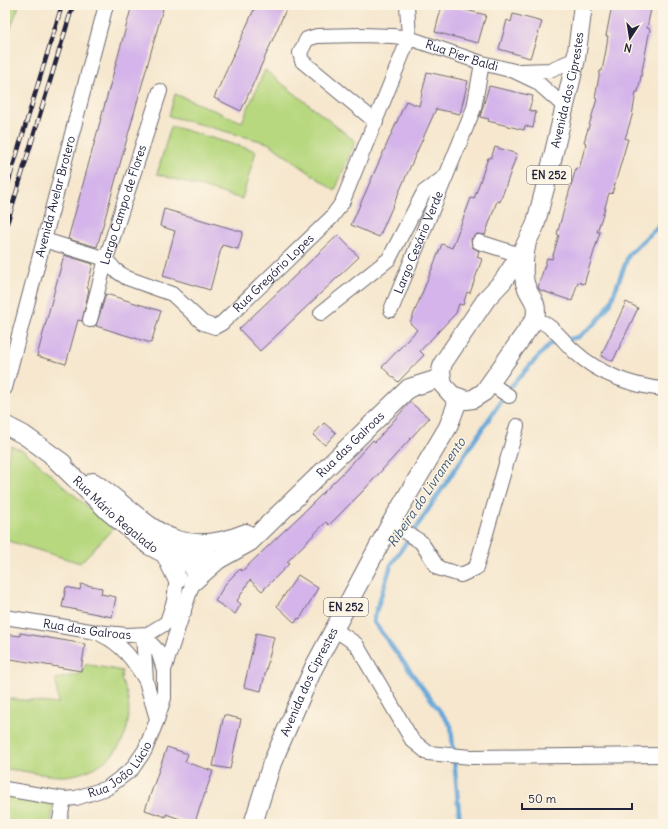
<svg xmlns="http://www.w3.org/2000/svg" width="668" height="829" font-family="Delius,sans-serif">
<rect width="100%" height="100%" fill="#fcf5e5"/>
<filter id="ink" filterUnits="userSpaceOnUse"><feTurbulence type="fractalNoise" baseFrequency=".025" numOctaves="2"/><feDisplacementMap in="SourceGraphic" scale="8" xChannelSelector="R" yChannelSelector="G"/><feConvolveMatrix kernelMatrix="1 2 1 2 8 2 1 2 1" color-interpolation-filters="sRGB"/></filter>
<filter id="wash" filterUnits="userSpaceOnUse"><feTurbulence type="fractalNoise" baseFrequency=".012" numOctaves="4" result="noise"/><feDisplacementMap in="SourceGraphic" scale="16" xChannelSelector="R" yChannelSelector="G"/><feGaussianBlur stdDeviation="0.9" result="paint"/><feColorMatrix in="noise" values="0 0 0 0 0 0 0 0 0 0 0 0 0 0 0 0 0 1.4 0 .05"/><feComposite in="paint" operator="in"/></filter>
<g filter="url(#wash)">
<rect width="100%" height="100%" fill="#f6e7ce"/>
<path fill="#b8d880" stroke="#6d7d5e" d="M5 5H19L11 27 5 59Z
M265 70 355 141 335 191 268 143 169 116 175 94 242 122Z
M171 126 256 151 242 199 157 174Z
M11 446 24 451 113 529 80 563 5 540V467Z
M86 664 122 671 121 680C130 695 130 712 127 728 120 756 94 773 66 776 49 777 23 770 5 769V698L58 704 56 679 80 674Z
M5 794 50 803 53 807 51 824H5Z"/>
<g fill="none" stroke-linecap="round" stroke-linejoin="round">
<path stroke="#64a6d8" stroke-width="4.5" d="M460 824 451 726 373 621 391 565 511 386 550 344 578 337 595 324 610 304 629 254 663 222"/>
</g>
<g id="blocks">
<path fill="#d4b4ea" d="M132 5H164L97 247 68 239Z
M256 5H288L241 111 214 98Z
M442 5H459L458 8 486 15 478 43 435 32Z
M612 5H631L651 9 647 28 650 29 638 92H636L632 116 625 139H628L612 194 609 193 604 211 597 232H600L584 284 578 282 572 301 540 290 538 287 547 258 552 259 559 235 557 234 576 168 579 169 586 143 584 142 597 99 595 98 600 71H602L606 50 608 36H606Z
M513 14 542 22 530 58 499 49 507 20 511 22Z
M427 72 468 81 460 114 436 109 379 237 351 225 406 101 419 106Z
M489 86 533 96 529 110 536 112 533 128 525 126 524 130 488 121 489 119 480 117Z
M495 147 517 154 500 202 497 201 485 235 477 234 471 239 472 247 479 251 477 257 482 259 470 293 467 292 463 305 459 304 456 313 420 351 424 355 398 382 382 367 417 330 410 323 442 244 452 248 471 198 474 199 488 158H491Z
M164 209 243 232 238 249 222 245 210 290 163 276 175 231 160 226Z
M338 235 359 257 260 351 239 329Z
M64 255 93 264 87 288 89 289 82 321 78 320 66 364 37 356Z
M106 294 161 311 151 343 96 326Z
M626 302 638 308 613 361 601 356Z
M410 402 429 418 364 490 329 525 326 522 287 562 289 564 262 591 250 580 237 601 241 604 235 614 215 601 226 583 240 569 242 571 303 513 344 472 373 440 375 442Z
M324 423 336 433 325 445 313 435Z
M298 575 318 588 300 619 298 618 295 623 277 606Z
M81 584 102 588 101 594 116 597 112 617 62 607 66 587 80 590Z
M20 633 85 644 81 671 5 658V634L20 636Z
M256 633 274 637 261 691 244 687Z
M224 715 241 719 230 769 213 766Z
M167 747 188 754 185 762 213 771 194 824 166 814V817L145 810Z"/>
</g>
</g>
<g filter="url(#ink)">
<use href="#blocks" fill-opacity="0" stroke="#6c676e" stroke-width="1"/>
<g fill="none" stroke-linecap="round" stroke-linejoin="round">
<defs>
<g id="minor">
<path d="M520 71 550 70 576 59"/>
<path id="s1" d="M376 122 302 61 300 53 307 39 317 36 362 35 393 36 409 38 482 63 514 71 537 82 565 107"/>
<path id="s2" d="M44 240 106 259 115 270 127 278 172 294 203 323 215 327 222 323 331 218 342 203 409 38 407 5"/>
<path d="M479 242 520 255"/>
<path id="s3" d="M391 310 474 108 482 63"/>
<path d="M321 313 389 259 424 192 446 176"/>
<path d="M535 319C553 325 562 340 575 352 599 374 632 386 663 389"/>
<path id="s4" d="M90 320 106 259 160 91"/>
<path d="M491 384 509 396"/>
<path id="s5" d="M5 388 106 5"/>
<path d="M391 523 421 542 438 568 461 575 476 568 517 426"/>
<path id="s6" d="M5 617 96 632 127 635 148 634 184 612"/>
<path d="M167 622 174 601 178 569"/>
<path d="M334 629 356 644 412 740 428 753 471 757 663 755"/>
<path d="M102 635C122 644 133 660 145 679"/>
<path d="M143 635 146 681 157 719"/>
<path d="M143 635 158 651 164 670"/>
<path id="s7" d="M5 789 64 799 76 798 107 788 132 769 145 750 157 720 164 698V670L193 582 192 569 187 559V551"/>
<path d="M59 824 64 799"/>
</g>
<g id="major">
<path id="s8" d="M527 242C524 256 522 269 525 283 529 298 539 300 535 319L484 392 473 399 466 400 452 395 443 385 441 371 443 363 487 298 503 281 520 255 535 226 550 169 576 59 583 5"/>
<path d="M5 425 24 435 63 463"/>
<path id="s9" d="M53 457 108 511 150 546 165 554 187 559 218 560 250 542 409 388 441 378"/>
<path d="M93 482C149 520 170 564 246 533"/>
<path d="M165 554 177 579"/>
<path d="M193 582 218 560"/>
<path id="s10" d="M253 824 272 763 314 667 391 523 448 427 459 398"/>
</g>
</defs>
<use href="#minor" stroke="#6c676e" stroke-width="16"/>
<use href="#major" stroke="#6c676e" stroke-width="20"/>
<use href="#minor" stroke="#fff" stroke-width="14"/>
<use href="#major" stroke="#fff" stroke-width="18"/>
<defs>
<path id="rail" d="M5 193 62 5
M5 230 73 5"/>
</defs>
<use href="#rail" stroke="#22223b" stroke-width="4.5"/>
<use href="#rail" stroke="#fcf5e5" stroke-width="3" stroke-dasharray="9" stroke-linecap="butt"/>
</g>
</g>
<g text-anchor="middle" stroke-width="3" stroke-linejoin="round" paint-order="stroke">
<g fill="#fcf5e5" stroke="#63616e" stroke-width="1">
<rect x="527" y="166" width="44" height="18" rx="3"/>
<rect x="324" y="598" width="44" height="18" rx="3"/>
</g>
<g font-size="11" font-weight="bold" fill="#22223b">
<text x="549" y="179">EN 252</text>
<text x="346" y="611">EN 252</text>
</g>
<g font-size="12" fill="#22223b" stroke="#fcf5e5">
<text dy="4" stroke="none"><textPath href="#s1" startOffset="278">Rua Pier Baldi</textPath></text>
<text dy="4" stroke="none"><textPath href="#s8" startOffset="545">Avenida dos Ciprestes</textPath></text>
<text dy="4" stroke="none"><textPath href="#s5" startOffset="198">Avenida Avelar Brotero</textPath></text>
<text dy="4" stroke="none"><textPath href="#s4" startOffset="120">Largo Campo de Flores</textPath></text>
<text dy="4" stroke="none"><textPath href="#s3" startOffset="73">Largo Cesário Verde</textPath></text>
<text dy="4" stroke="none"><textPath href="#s2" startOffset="276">Rua Gregório Lopes</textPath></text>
<text dy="4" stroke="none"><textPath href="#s9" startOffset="379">Rua das Galroas</textPath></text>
<text dy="4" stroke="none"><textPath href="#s9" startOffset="85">Rua Mário Regalado</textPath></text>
<text dy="4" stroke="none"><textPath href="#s6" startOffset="83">Rua das Galroas</textPath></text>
<text dy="4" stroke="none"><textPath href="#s10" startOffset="153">Avenida dos Ciprestes</textPath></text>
<text dy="4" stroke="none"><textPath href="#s7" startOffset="126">Rua João Lúcio</textPath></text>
</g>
<g font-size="13" font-style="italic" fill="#3c577a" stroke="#fcf5e5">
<text transform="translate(426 492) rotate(-56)" y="5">Ribeira do Livramento</text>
</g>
</g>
<rect width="668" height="829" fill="none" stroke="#fcf5e5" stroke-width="20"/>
<g transform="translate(630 38) rotate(192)" stroke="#fcf5e5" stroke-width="3" paint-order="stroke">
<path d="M0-3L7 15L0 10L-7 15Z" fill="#22223b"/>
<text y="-6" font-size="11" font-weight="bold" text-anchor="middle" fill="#22223b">N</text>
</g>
<path d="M522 803v6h110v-6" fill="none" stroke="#22223b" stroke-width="2"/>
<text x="528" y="803" font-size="12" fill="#22223b" stroke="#fcf5e5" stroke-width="3" paint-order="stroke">50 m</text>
</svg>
